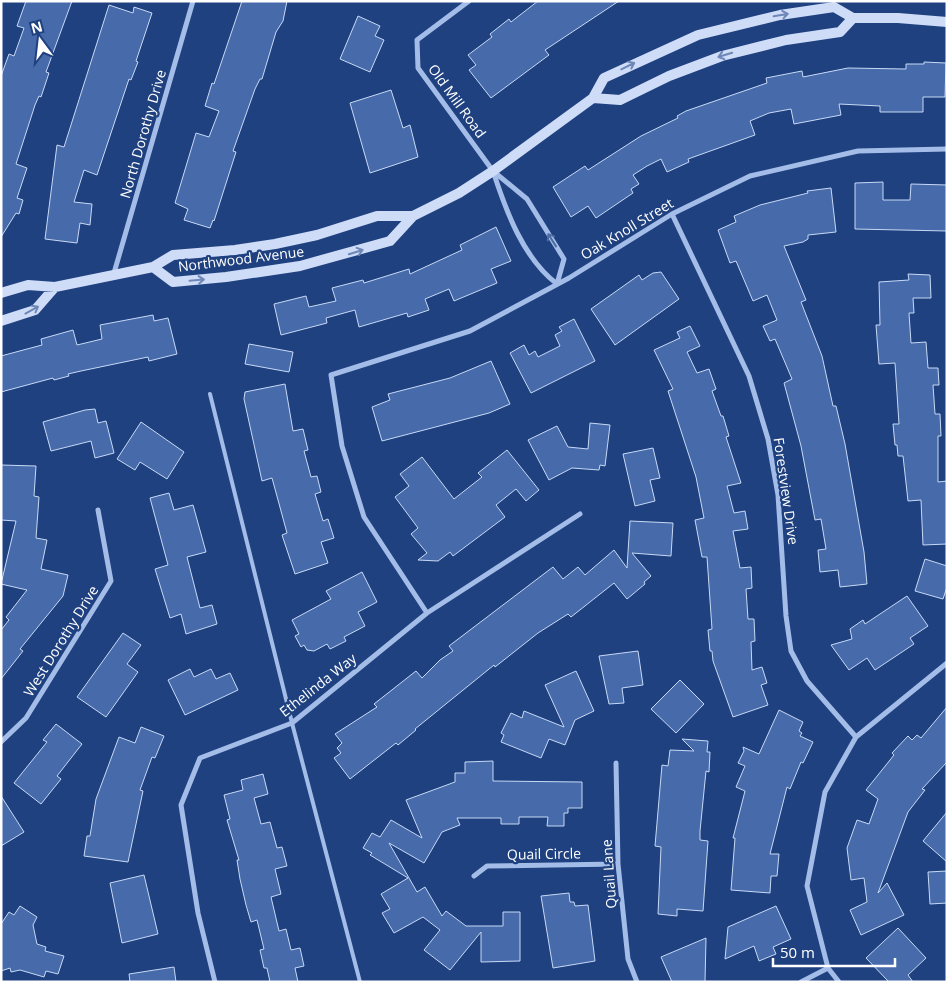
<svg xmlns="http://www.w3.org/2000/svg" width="948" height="983" font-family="'Open Sans',sans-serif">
<rect width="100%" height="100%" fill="#1f4180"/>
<path fill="#476baa" stroke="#c7d9f6" d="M26 1H72L46 72 49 73 41 97 39 96 35 105 16 164 27 168 17 198 23 200 19 214 16 213 1 237V76L9 54 14 56 24 28 17 26Z
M242 1H287L283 21 276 32 262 79H260L255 89 233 151 236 152 214 221 213 220 210 228 184 220 188 209 175 203 196 133 209 137 219 111 205 106 212 83 214 84Z
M538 1H619L545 50 549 55 491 98 469 70 476 65 468 55 492 37 490 34 509 19 511 22Z
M109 5 133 13 134 7 152 13 136 61 138 62 131 80 129 79 97 175 84 170 74 202 92 204 90 225 80 223 77 243 45 239 57 145 64 147Z
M358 16 380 26 375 36 384 40 370 72 340 59Z
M924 62 946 63 945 97H923V112H880V106L839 104 841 115 794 124 791 109 769 113 750 121 755 135 688 159 689 162 667 172 661 159 647 166 633 175 639 184 631 189 633 193 596 218 588 206 571 217 553 187 585 166 588 170 641 136 678 118 677 116 686 111 767 83 766 78 802 71 803 77 848 68 906 69V64H924Z
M391 90 403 128 410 125 418 157 370 173 350 103Z
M883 182V200H910L911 184 947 185V231L855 229V183Z
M831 188 836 232 808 235V239L803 242 784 246 806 300 801 302 822 356 833 406H836L845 444 864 552 867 584 840 587 838 570 820 572 818 550 826 549 821 519 815 520 801 446 784 383 792 379 775 339 770 341 763 326 777 320 767 295 753 301 736 261 730 263 718 230 736 222 734 216 760 205 808 193 807 191Z
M496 227 511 261 491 269 497 283 454 301 449 289 425 299 429 310 408 317 407 313 359 327 355 310 326 318 327 323 281 335 274 304 306 296 309 307 336 301 332 288 363 280 364 283 409 269 410 274 462 250 460 245Z
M661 272 679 299 615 345 591 309 639 275 642 280 653 273Z
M908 274 930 275 931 298H913L914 313H909L911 343 926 342 928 368H938L939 385H933L935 414H940L941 436H938V482L947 481V544L923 545 921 500 908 501 903 456H898L897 445H895L893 424H899L895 363 879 364 876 325H880L879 282 909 280Z
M153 315 154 321 168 318 177 354 149 361 148 357 81 371 68 374 69 376 54 380 53 378 1 392V356L42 345 41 339 73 330 77 345 102 339 100 325Z
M574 319 595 361 531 393 510 353 524 345 529 355 535 351 538 357 560 346 555 335 562 331 559 327Z
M690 326 700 346 687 352 697 373 709 369 716 389 712 391 721 416H723L729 436 726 437 741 483 727 486 734 513 745 511 748 529 733 531 740 568 751 567 752 588 746 589 748 619H754L755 641 751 642 752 670 762 667 767 683 761 685 768 705 733 717 713 661 712 651H710L708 630 712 629 707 557H702L695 520 704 518 696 477 668 391 673 389 654 350 680 338 677 332Z
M249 344 293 352 289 372 245 364Z
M491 361 510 404 489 413 382 441 372 407 390 400 388 394 450 378Z
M285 384 293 431 303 429 308 450 304 451 311 477 317 476 321 492 315 494 323 521 328 519 334 538 321 542 328 563 295 574 282 535 287 533 272 478 262 481 244 399 245 392Z
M95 409 98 423 106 421 114 453 95 458 91 441 51 451 43 422 85 410Z
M141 422 184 452 167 479 140 462 135 470 117 459Z
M590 423 610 425 605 466 600 465 599 470 572 468 549 480 528 440 557 426 568 447 588 449Z
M653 448 660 478 650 480 655 501 635 506 623 454Z
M507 450 539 490 526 501 516 489 496 505 505 517 453 556 450 552 438 561 418 560 427 553 411 534 418 528 395 497 409 486 400 474 422 457 454 499 482 477 478 473Z
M1 465 36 466 34 496 39 497 36 538 47 540 41 569 68 575 63 596 20 649 23 651 1 679V630L9 620 6 617 27 590 1 584 16 521 1 520Z
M169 493 174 510 193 505 206 552 187 557 200 608 212 605 217 624 186 634 181 614 170 618 155 569 168 565 150 498Z
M630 521 673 523 671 556 632 553 651 576 644 582 645 584 627 599 614 583 571 617 568 614 538 633 495 667 494 665 415 729 416 730 398 745 396 743 350 779 334 758 341 753 337 748 342 743 335 734 377 707 374 704 416 671 422 678 440 660 453 651 449 646 553 567 563 579 578 567 585 575 614 550 627 568Z
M925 559 947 566V587L943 599 915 591Z
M362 572 377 602 358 612 365 626 344 637 346 641 330 649 327 644 314 651 307 650 304 645 301 647 295 636 299 634 292 620 331 599 326 591Z
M907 596 928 626 910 638 914 644 875 670 867 658 849 670 831 645 852 639 850 629 863 620 865 624Z
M123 633 141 645 127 664 138 672 106 717 77 697Z
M638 651 643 685 622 688 624 703 609 704 599 656Z
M190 669 194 677 211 669 216 679 230 673 238 690 185 715 168 680Z
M576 671 594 711 575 720 565 745 549 739 541 758 501 742 504 735 501 733 511 713 522 718 524 711 564 727 545 685Z
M680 680 704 704 676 733 651 709Z
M947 707V762L922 789 925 790 908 812 878 893 887 883 904 915 861 935 850 910 867 902 864 878 851 880 847 848 857 820 869 824 878 799 866 790 894 755 892 753 908 736 912 740 917 735 921 738Z
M779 710 803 722 799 731 802 733 800 736 813 742 803 763 801 762 790 789 787 787 770 854H779L777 876H771L770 893 731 890 735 838H733L745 791 736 787 745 766 738 763 744 751 743 747 759 754Z
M56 724 82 744 57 776 61 779 41 804 14 783 47 742 43 740Z
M141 727 164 736 155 758 152 757 140 790 143 791 128 862 84 856 87 836H90L96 799 119 737 135 743Z
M682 739 708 741 707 752H710L709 772 706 771 700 831V840L708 841 703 911 677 909V916L658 914 661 847 655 846 662 765 668 766 670 750 694 751Z
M493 761V781L582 782V808H568V813H564V826H547L548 817H519V824H501V818H457L460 825 442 832 424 863 389 843 417 892 425 887 442 916 446 911 466 926H503V912H520V961L481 962V932L450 970 424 950 440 930 423 917 394 933 382 913 390 909 381 894 408 878 370 855 372 853 363 848 372 833 380 837 391 820 422 838 406 800 455 782V773H465V762Z
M263 774 268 794 254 798 261 824 270 822 277 848 282 847 287 866 275 869 281 894 271 897 279 931 286 929 291 950 300 948 304 966 295 968 298 982H270L267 968H264L260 950 264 949 257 920 251 922 246 905 240 879 237 860H239L227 820 230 819 224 795 243 790 241 780Z
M1 796 24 832 1 846Z
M947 812V862L923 841Z
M947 871V903L930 904 928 872Z
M144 875 158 934 122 943 110 883Z
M569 893 570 902H574L575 906 588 905 595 961 553 968 541 896Z
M20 906 37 917 33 925 37 944 46 947 45 951 64 956 58 974 46 971 44 977 20 970 11 972 10 968 1 971V924L9 912 14 915Z
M776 906 791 939 773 947 776 954 759 961 754 946 725 959 728 927Z
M898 928 926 958 908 975 913 982H889L866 958Z
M706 938 705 982H672L661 957Z
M174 967 176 982H130L129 974Z"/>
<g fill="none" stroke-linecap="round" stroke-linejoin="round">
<path stroke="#a3bde8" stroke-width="4" d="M210 394 292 723 360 982"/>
<path stroke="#a3bde8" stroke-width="5" d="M469 1 417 40 418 68 493 171 527 199 564 259 557 284C523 258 506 211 493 171
M672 214 749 376 768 439 778 495 786 616 791 651 807 681 856 737
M114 273 193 1
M427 613 364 517 342 446 331 375 470 331 569 278 672 214 750 176 858 151 947 149
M1 742 26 718 111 581 98 510
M616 763 618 864 628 959 637 982
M474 876 487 866 618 864
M215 982 198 913 181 805 200 758 292 723 427 613 580 514
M801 982 828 968
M839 982 828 968 807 886 825 792 856 737 947 663"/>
<path stroke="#cedcf7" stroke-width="10" d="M593 98 620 100 669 76 722 56 786 40 840 32 853 18
M153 267 173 282 226 277 300 266 390 241 413 216 459 193 493 171 593 98 604 78 698 35 780 15 834 7 853 18H898L947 22
M1 293 28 285 55 287 153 267 173 255 235 250 275 244 317 235 377 216H413
M1 321 35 310 55 287"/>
</g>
<defs><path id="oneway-shaft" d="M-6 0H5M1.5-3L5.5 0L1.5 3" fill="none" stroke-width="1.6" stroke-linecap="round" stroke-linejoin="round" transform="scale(1.25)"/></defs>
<g stroke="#6e87b6">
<use href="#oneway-shaft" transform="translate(781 15) rotate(-10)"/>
<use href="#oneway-shaft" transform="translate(725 55) rotate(163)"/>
<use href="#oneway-shaft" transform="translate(628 66) rotate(-26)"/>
<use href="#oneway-shaft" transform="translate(356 252) rotate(-17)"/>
<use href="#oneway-shaft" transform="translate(197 280) rotate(-5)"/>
<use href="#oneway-shaft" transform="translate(32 310) rotate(-29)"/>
</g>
<use stroke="#4d6ca4" href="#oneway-shaft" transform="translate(552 240) rotate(-122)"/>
<g text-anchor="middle" stroke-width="4.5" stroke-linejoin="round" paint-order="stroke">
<g font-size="14" fill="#fff" stroke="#1f4180">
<text transform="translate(457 101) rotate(54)" y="5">Old Mill Road</text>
<text transform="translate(143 134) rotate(-74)" y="5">North Dorothy Drive</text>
<text transform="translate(627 229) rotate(-31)" y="5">Oak Knoll Street</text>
<text transform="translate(241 259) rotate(-7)" y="5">Northwood Avenue</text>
<text transform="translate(786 491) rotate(82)" y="5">Forestview Drive</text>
<text transform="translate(61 641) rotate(-58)" y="5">West Dorothy Drive</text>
<text transform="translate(318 685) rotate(-38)" y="5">Ethelinda Way</text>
<text transform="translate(544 854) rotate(-1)" y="5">Quail Circle</text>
<text transform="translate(609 874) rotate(-94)" y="5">Quail Lane</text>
</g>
</g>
<rect width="948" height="983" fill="none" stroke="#ffffff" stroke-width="5"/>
<g transform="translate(40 40) rotate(345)" stroke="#1f4180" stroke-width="4" paint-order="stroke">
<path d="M0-4L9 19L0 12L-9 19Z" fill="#ffffff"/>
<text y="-8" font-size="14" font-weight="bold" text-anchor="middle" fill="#ffffff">N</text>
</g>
<path d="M773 958v8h122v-8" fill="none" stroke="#ffffff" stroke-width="2.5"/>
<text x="780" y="958" font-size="15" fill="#ffffff" stroke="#1f4180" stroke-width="4" paint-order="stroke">50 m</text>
</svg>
